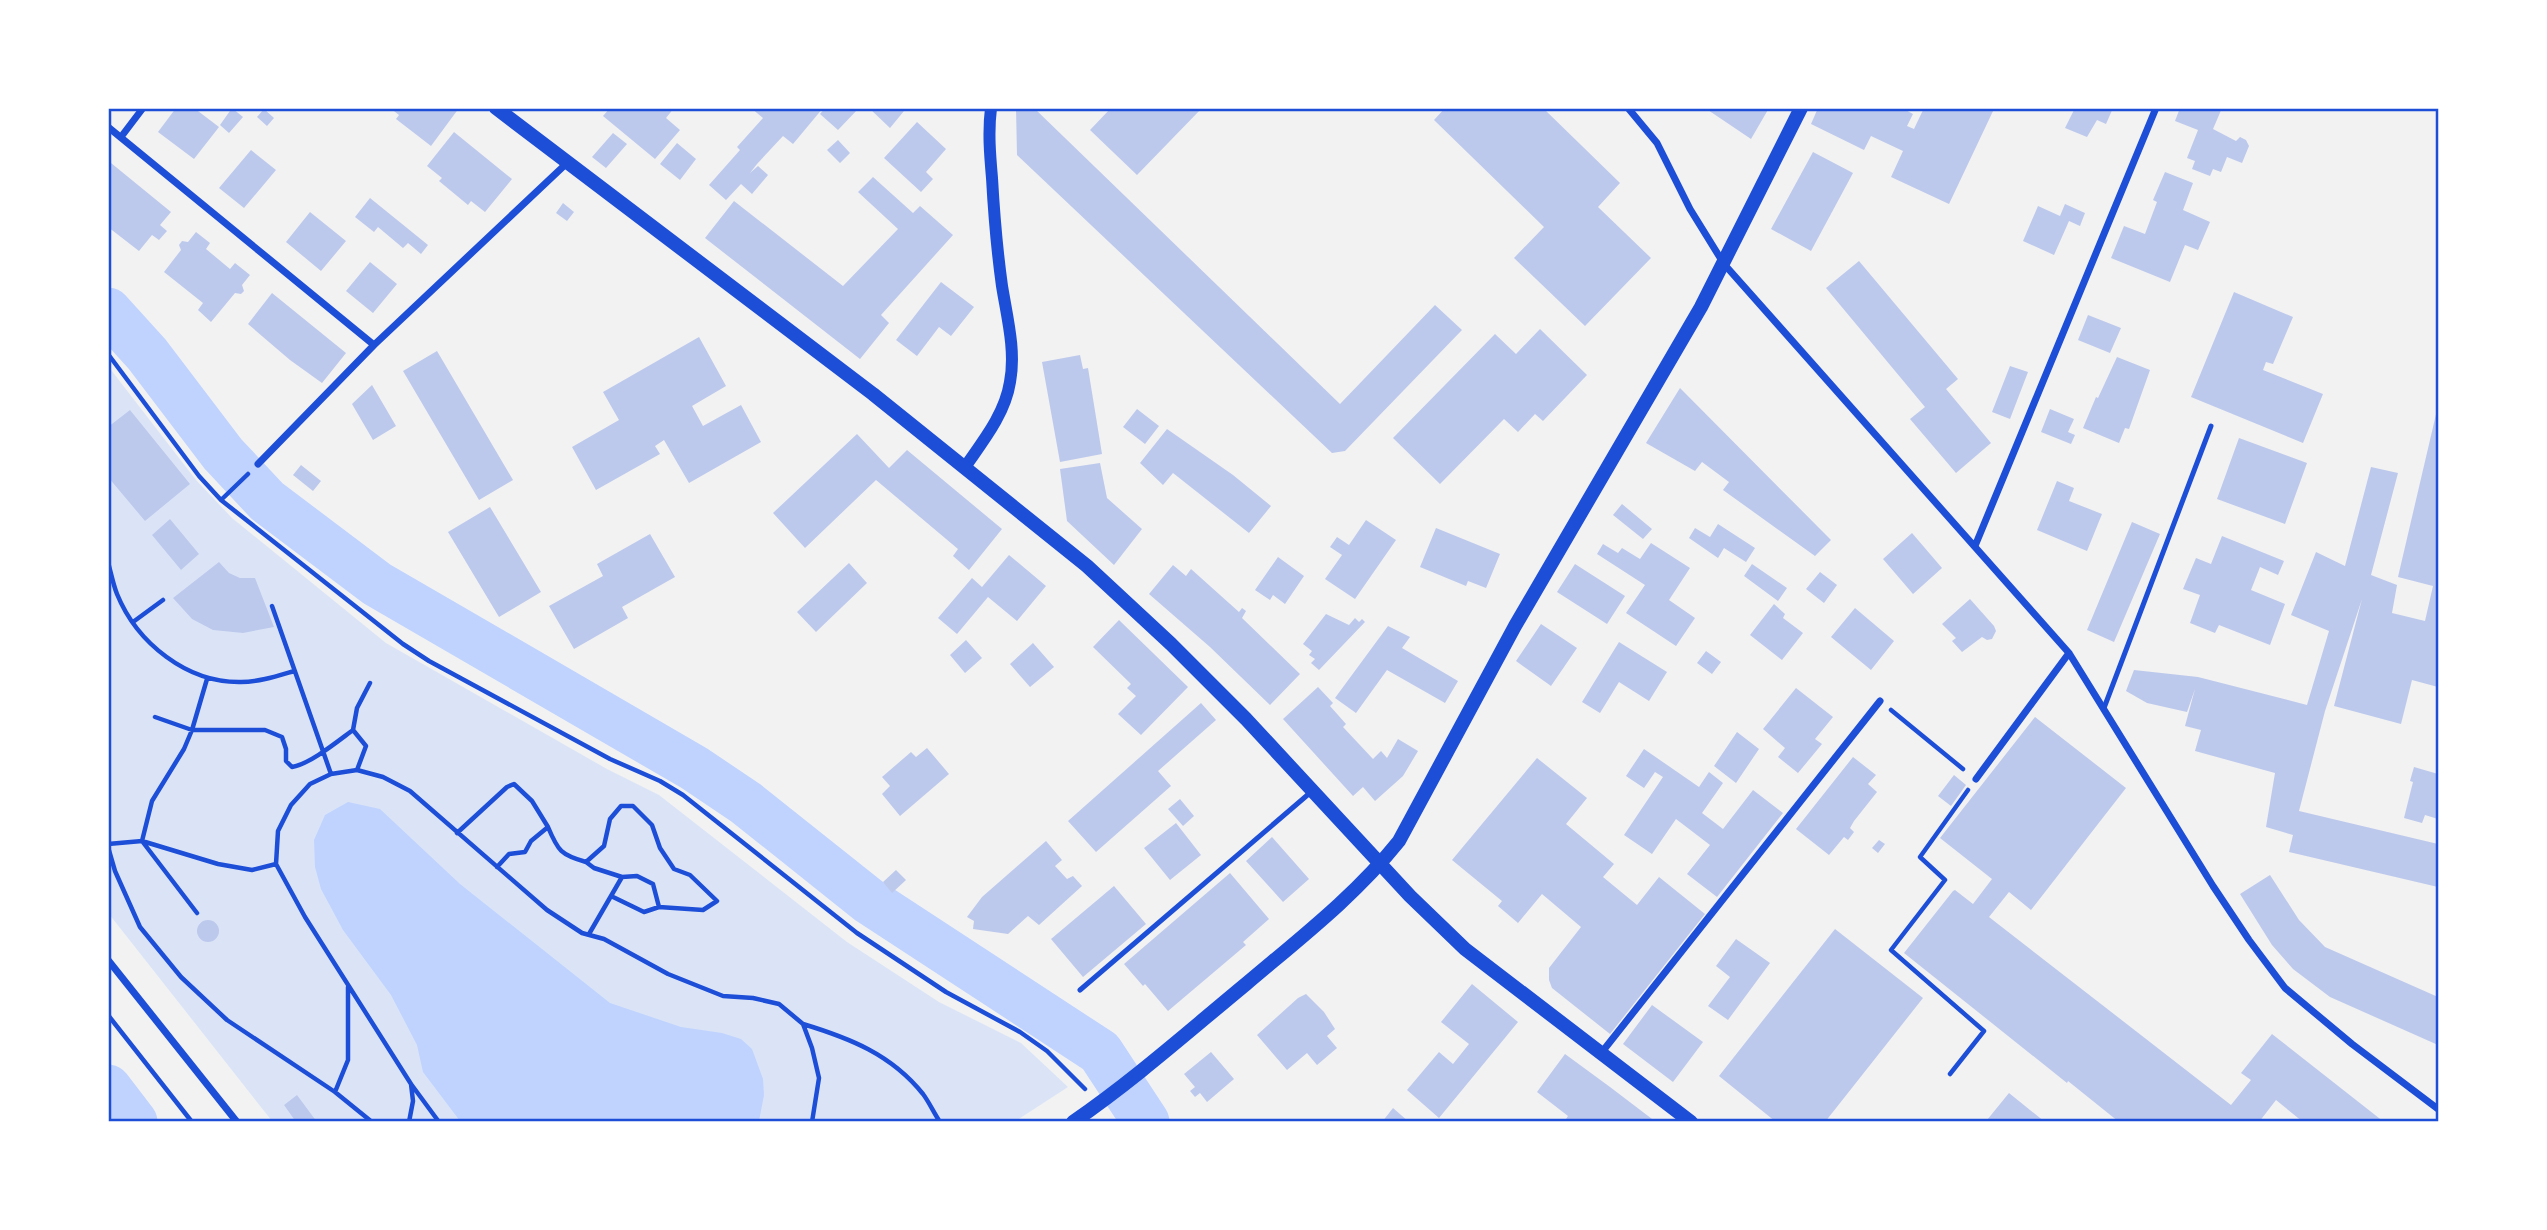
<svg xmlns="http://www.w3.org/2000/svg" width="2547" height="1230" font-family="'PT Sans',sans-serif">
<rect width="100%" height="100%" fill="#f2f2f2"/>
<path fill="#dbe4f7" d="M108 366 196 480 232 518 386 643 607 769 659 795 847 942 939 1002 1021 1043 1068 1087 1014 1122 272 1121 109 914Z
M1148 1103 1158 1121H1125Z"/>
<path fill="#bfd3fe" d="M348 802 380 809 460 884 610 1003 681 1027 722 1033 741 1039 752 1049 763 1079 764 1095 759 1121H460L423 1072 417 1045 391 995 343 930 321 889 315 867 314 840 325 815Z"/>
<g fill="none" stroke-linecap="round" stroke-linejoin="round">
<path stroke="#bfd3fe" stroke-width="47" d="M108 311 147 354 223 454 267 501 377 584 694 768 746 803 869 901 1100 1052 1146 1122
M108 1088 134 1122"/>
</g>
<path fill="#bdc9ec" d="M176 108H194L219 127 194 159 158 132Z
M232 108 243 117 229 133 220 125Z
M390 108H459L431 146 396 119 399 115Z
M610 108H674L666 118 680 130 655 159 603 116Z
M751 108H823L793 144 783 136 757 164 750 173 758 166 768 175 752 194 741 184 726 200 709 185 740 150 737 147 763 118Z
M825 108H859L838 130 820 114Z
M869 108H901L904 111 890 128Z
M1016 108H1034L1340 404 1435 305 1462 330 1345 451 1332 453 1017 155Z
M1111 108H1202L1137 175 1090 130Z
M1445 108H1543L1620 183 1598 207 1651 258 1585 326 1514 258 1544 227 1434 120Z
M1705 108H1769L1751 139Z
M1818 108H1902L1913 114 1907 126 1914 129 1924 108 1994 109 1949 204 1891 177 1903 151 1871 136 1864 150 1811 124Z
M2075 108H2113L2106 124 2097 120 2087 137 2065 128Z
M2180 108H2222L2213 129 2236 141 2240 137 2246 140 2249 146 2242 163 2227 157 2221 172 2213 169 2210 176 2192 169 2195 161 2187 158 2198 130 2175 121Z
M264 109 274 118 267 126 257 117Z
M917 122 946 149 926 172 933 179 921 192 884 158Z
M454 132 512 179 485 212 471 201 468 205 439 181 442 178 427 166Z
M613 133 627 144 606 168 592 157Z
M838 140 850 153 840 163 827 150Z
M677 143 696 159 680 180 660 164Z
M251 150 276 170 244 208 219 188Z
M1813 152 1853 173 1811 251 1771 229Z
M111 163 171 212 160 225 167 231 159 240 152 235 139 251 108 227V166Z
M2165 172 2193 183 2183 210 2210 222 2198 250 2185 245 2170 282 2111 258 2124 226 2145 234 2157 202 2153 200Z
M873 177 913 213 920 206 953 235 881 315 889 323 860 359 705 238 734 201 843 286 898 229 858 192Z
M370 198 428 245 421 254 408 243 403 248 378 227 374 232 355 217Z
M563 203 574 212 567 221 556 213Z
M2065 204 2085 213 2080 226 2069 221 2054 255 2023 241 2038 206 2060 216Z
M310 212 346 241 321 271 286 242Z
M196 232 210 243 206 249 230 269 235 263 250 275 242 285 244 291 241 294 235 293 211 322 198 310 203 303 164 272 181 250 179 245 182 241 188 242Z
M1859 261 1958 379 1946 389 1991 443 1956 473 1910 419 1925 407 1826 288Z
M370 262 397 284 373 313 346 291Z
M941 282 974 307 951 336 939 327 917 356 896 340Z
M2234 292 2293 317 2273 364 2266 362 2263 370 2323 394 2303 443 2191 397Z
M272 293 346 353 322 383 290 360 248 324Z
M2088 315 2121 328 2110 353 2078 340Z
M1540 329 1587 375 1543 421 1535 414 1518 432 1504 419 1440 484 1393 438 1495 334 1516 354Z
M699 337 726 386 692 406 703 426 741 405 761 442 689 483 664 440 655 446 660 454 596 490 572 447 619 420 603 392Z
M437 351 513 480 479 500 403 371Z
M1080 355 1083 369 1088 368 1102 454 1060 462 1042 362Z
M2117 357 2150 370 2129 429 2125 428 2119 443 2083 428 2096 397 2098 398Z
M2010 366 2028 372 2010 419 1992 412Z
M372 385 396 426 373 440 352 404Z
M1680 388 1831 540 1815 556 1723 490 1729 482 1702 462 1695 471 1646 443Z
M1137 409 1159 426 1145 444 1123 427Z
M2050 409 2074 419 2068 432 2075 435 2071 444 2041 432Z
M130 410 190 484 145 521 108 477V427Z
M2437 410 2438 687 2412 680 2401 724 2334 706 2362 599 2325 711 2299 811 2438 844V887L2289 852 2293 835 2266 827 2275 773 2195 751 2201 730 2185 726 2195 689 2187 712 2147 703 2126 691 2134 670 2198 677 2307 705 2329 631 2291 615 2316 552 2345 566 2371 467 2398 473 2371 575 2397 585 2392 613 2425 621 2433 586 2398 577Z
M1167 429 1233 475 1271 506 1249 533 1173 473 1163 485 1140 463Z
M857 434 889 468 907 450 1002 529 969 570 953 556 958 549 876 480 805 548 773 513Z
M2239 438 2307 463 2285 524 2217 499Z
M1100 463 1107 498 1142 529 1114 565 1067 521 1060 469Z
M301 465 321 481 313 491 293 475Z
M2057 481 2074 488 2069 501 2102 514 2087 551 2037 530Z
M1622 504 1652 529 1643 539 1613 515Z
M490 507 541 592 499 617 448 532Z
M170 519 199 554 181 570 152 535Z
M1366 520 1396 540 1355 599 1325 579 1342 555 1330 547 1337 537 1349 545Z
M2132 522 2160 534 2114 642 2087 630Z
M1718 524 1755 548 1746 562 1724 548 1718 558 1689 538 1695 528 1710 537Z
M1436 528 1500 554 1486 588 1468 581 1466 586 1420 567Z
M1912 533 1942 568 1913 594 1883 559Z
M650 534 675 577 622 607 628 618 574 649 549 606 603 576 597 564Z
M2222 536 2284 561 2278 575 2260 567 2251 590 2285 604 2270 645 2219 625 2215 633 2190 623 2200 595 2183 589 2196 558 2211 564Z
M1651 543 1690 568 1669 600 1695 618 1676 646 1626 613 1645 585 1597 554 1603 544 1618 553 1622 548 1640 559Z
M1009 555 1046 586 1017 621 988 597 957 634 938 618 972 578 982 587Z
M1278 557 1304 576 1285 604 1273 595 1270 600 1255 590Z
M219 562 229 573 240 578H255L274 627 243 633 213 630 192 619 173 598Z
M849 563 867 583 816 632 797 612Z
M1575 564 1625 596 1607 624 1557 592Z
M1752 564 1787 588 1778 601 1744 576Z
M1173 565 1186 576 1191 569 1239 612 1242 608 1246 611 1242 618 1300 674 1270 705 1210 647 1149 594Z
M1820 572 1837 585 1824 603 1806 589Z
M1970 599 1994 626 1996 631 1992 639 1987 640 1982 637 1962 652 1952 641 1956 638 1942 624Z
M1774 604 1785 614 1783 618 1803 633 1782 660 1750 635Z
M1855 608 1894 641 1871 670 1831 637Z
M1326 614 1349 625 1355 618 1359 622 1362 619 1365 622 1319 670 1311 663 1315 659 1309 655 1312 651 1303 644Z
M1119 620 1188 687 1141 735 1118 714 1136 696 1127 688 1131 684 1093 647Z
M1541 624 1577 648 1551 686 1516 661Z
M1388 626 1410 637 1402 648 1458 681 1445 703 1387 670 1356 713 1335 698Z
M966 640 982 658 965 673 950 655Z
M1619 642 1667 672 1649 701 1619 682 1600 713 1582 702Z
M1033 643 1054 667 1030 687 1010 664Z
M1706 651 1721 662 1712 674 1697 663Z
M1318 687 1333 703 1330 706 1346 724 1343 727 1373 759 1381 751 1387 758 1398 739 1418 751 1403 776 1375 801 1363 787 1353 796 1283 719Z
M1796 688 1833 717 1815 739 1822 744 1798 773 1778 757 1785 748 1763 729Z
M1201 703 1216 720 1158 771 1171 786 1096 852 1068 821Z
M2035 717 2126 788 2031 910 2009 892 1989 917 2231 1105 2251 1080 2241 1073 2272 1034 2384 1122H2303L2276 1100 2259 1122H2119L2068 1081 2067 1083 1904 953 1953 891 1955 890 1973 904 1992 879 1940 838Z
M1737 732 1759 749 1736 783 1714 766Z
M927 748 949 774 900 816 882 794 890 786 882 777 911 752 916 757Z
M1644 749 1699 787 1709 772 1723 783 1702 813 1723 829 1753 790 1783 813 1717 897 1687 874 1710 845 1676 819 1652 854 1624 835 1663 777 1655 772 1644 788 1626 776Z
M1853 757 1876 775 1868 784 1877 792 1854 821 1850 828 1854 832 1848 840 1844 837 1829 855 1796 829Z
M1537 758 1587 798 1566 824 1614 864 1603 877 1637 905 1659 877 1705 914 1610 1034 1552 988 1549 980V968L1581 927 1542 894 1518 923 1498 906 1502 901 1452 860Z
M2414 767 2438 774V819L2425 815 2422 823 2404 818 2413 782 2410 781Z
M1954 775 1966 785 1951 806 1938 796Z
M1180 799 1194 816 1183 826 1168 809Z
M1176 823 1201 855 1170 880 1144 848Z
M1272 837 1309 879 1283 902 1246 861Z
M1879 840 1885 844 1878 853 1872 848Z
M1046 841 1062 860 1055 866 1067 879 1073 876 1082 886 1039 925 1028 916 1008 934 973 929 974 921 967 917 982 897Z
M896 870 906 880 892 893 883 882Z
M1230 873 1269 919 1243 942 1246 945 1168 1011 1145 984 1143 986 1124 964Z
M2270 875 2299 920 2325 947 2438 997V1045L2330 997 2293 969 2272 945 2240 894Z
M1114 886 1146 924 1083 977 1051 939Z
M197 931a11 11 0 1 1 22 0a11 11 0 1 1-22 0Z
M1835 929 1923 998 1825 1122H1776L1719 1076Z
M1736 939 1770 963 1728 1020 1708 1006 1730 977 1716 966Z
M1472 984 1518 1022 1439 1118 1407 1090 1439 1052 1453 1064 1469 1044 1441 1022Z
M1306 994 1324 1012 1335 1029 1327 1036 1337 1048 1317 1065 1307 1053 1287 1070 1257 1035 1298 998Z
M1652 1005 1703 1042 1673 1082 1623 1044Z
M1211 1052 1234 1079 1207 1102 1200 1093 1195 1097 1190 1091 1195 1087 1184 1074Z
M1565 1054 1610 1087 1656 1122H1564L1568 1116 1537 1092Z
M2009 1093 2045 1122 1987 1120Z
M297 1095 317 1122H296L284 1105Z
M1393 1108 1409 1122H1382Z"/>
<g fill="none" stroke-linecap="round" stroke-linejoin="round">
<path stroke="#1d4ed8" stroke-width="4.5" d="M108 354 199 476 221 500 403 644 429 661 610 759 660 781 683 795 857 933 946 992 1020 1032 1047 1051 1085 1089
M221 500 248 474
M108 562C111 573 113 584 117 594 137 643 187 683 241 682 259 682 277 676 294 671
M272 606 331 774
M133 622 163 600
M1891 710 1963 769
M155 717 192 730H265L282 737 286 749V761L292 767C310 764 338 741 353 730L366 746 357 770
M353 730 357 708 370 683
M548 827C558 851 561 855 586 862
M457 833 507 787 514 784 532 801 548 827 531 841 525 852 509 854 497 867
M108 844 142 841 218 864 252 870 276 864
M108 847 115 871 140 927 181 977 227 1020 335 1092 372 1122
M622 877 637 876 653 884 659 907
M197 913 142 841 152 801 184 749 192 730 207 679
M589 934 622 877 594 868 586 862 604 846 610 819 621 806H633L652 825 660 848 674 869 690 875 717 901 703 910 659 907 644 912 611 896
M108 1015 192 1122
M803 1024C849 1038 891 1054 923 1094 929 1102 934 1113 940 1122
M1950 1074 1984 1031 1891 950 1945 880 1920 857 1968 790
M411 1084 439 1122
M335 1092 348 1060V987
M409 1122 413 1101 411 1084 305 917 276 864 278 831 291 805 310 784 331 774 357 770 383 777 410 791 547 910 582 933 604 939 668 974 723 996 753 998 779 1004 803 1024 812 1048 819 1078 812 1122"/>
<path stroke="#1d4ed8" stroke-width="5" d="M2104 708 2211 426
M1080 990 1311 792"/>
<path stroke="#1d4ed8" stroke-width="7" d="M1628 108 1657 143 1690 209 1724 264 2069 653 2213 886 2249 940 2285 988 2352 1044 2438 1109
M108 127 374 345
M121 137 143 108
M258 464 374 345 567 163
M1975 546 2156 108
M1976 779 2069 653
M108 960 237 1122
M1602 1052 1880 701"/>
<path stroke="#1d4ed8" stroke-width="12" d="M965 467C983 441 1005 414 1010 382 1016 351 1007 317 1002 286 997 250 994 214 992 178 990 155 988 132 991 108"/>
<path stroke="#1d4ed8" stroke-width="14" d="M496 108 873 394 1087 566 1171 644 1246 719 1410 896 1465 949 1691 1122
M1073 1122C1134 1080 1189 1031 1246 984 1299 939 1355 896 1399 841L1515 626 1701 307 1801 108"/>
</g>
<rect width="2547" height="1230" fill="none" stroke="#ffffff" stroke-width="220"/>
<rect x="110" y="110" width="2327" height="1010" fill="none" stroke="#1d4ed8" stroke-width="2.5"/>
</svg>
